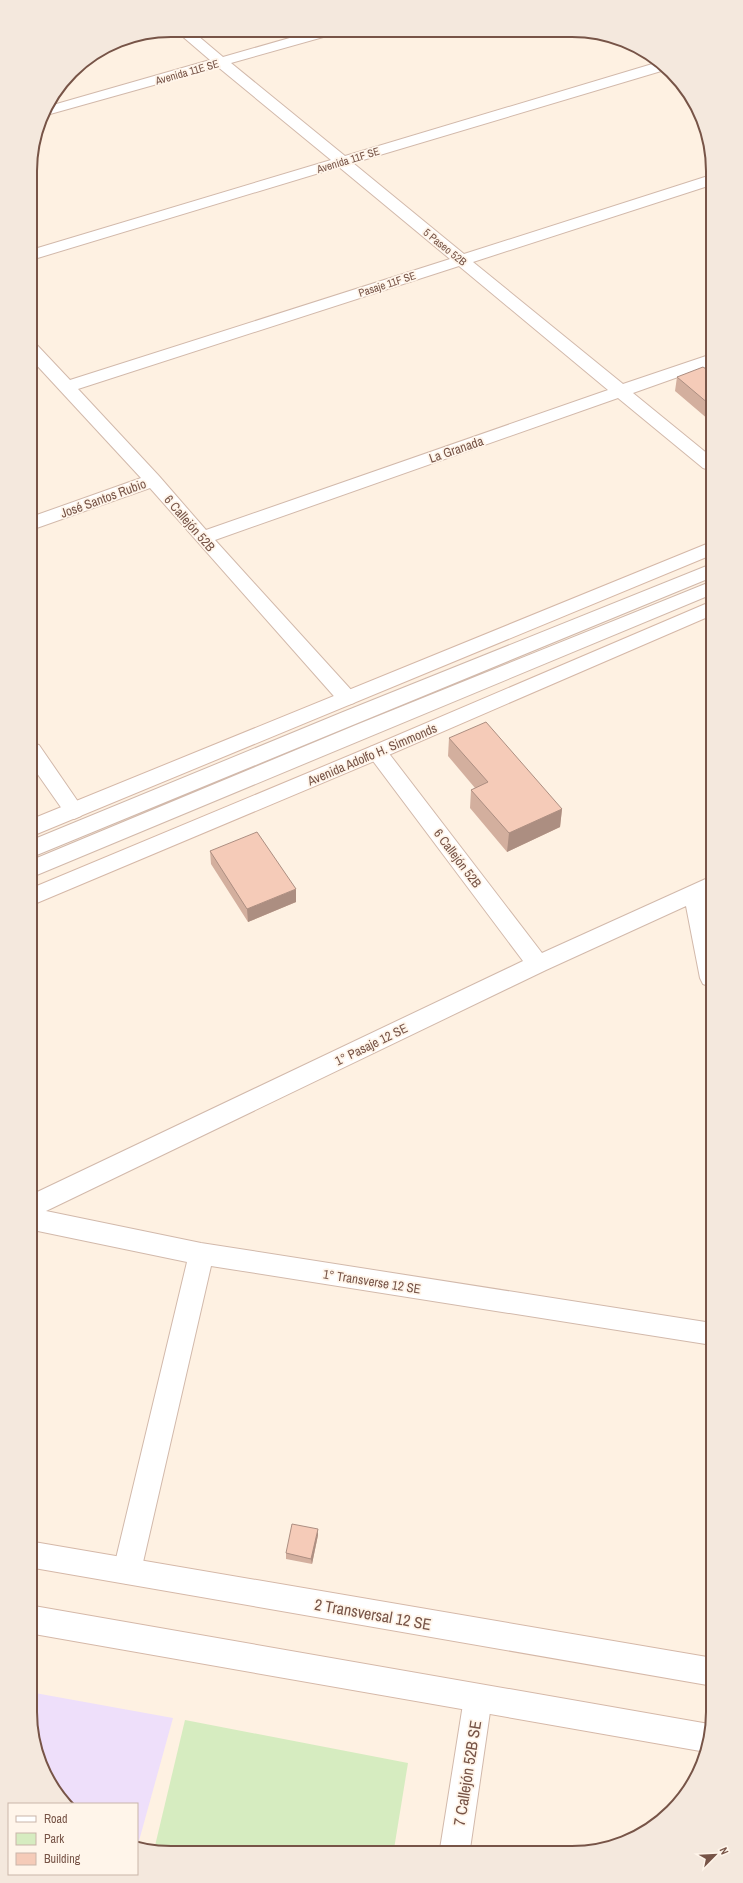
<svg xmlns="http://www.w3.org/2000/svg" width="743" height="1883" font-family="'Archivo Narrow',sans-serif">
<rect width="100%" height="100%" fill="#fef1e2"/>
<path fill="#eedffa" d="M35 1693 173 1718 137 1848V1804H67L35 1748Z"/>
<path fill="#d6ecc0" d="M185 1720 408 1763 394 1849 154 1850Z"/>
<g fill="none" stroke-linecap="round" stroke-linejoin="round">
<defs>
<path id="lane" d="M709 565 710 578 32 857V840L343 712Z
M710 582V595L32 877V860L356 725Z"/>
<path id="street" d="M175 30H191L223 57 314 31H336L334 34 231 63 345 156 659 62 668 69 353 163 464 254 708 176V186L473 262 623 384 709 355V366L633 393 709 455V470L703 468 618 398 215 540 354 693 357 698 354 703 347 705 340 703 150 488 31 530V517L141 478 31 359V344L37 345 70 380 450 259 339 167 31 260V250L331 160 218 67 43 116 46 107 210 60ZM459 266 608 390 206 530 159 476 78 389Z
M32 743 39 745 81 806 84 811 81 816 74 819 67 816 32 766Z
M377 745 384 747 542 953 710 877V894L705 896 710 921 711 987 703 984 700 978 686 906 546 970 46 1211 201 1243 712 1323V1345L211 1266 141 1571 137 1580 127 1584 117 1580 113 1571 187 1262 33 1230V1194L523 961 370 757 367 752 370 747Z
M478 1684 488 1688 492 1698 470 1849H440L464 1698 468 1688Z"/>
<path id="secondary" d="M709 543V556L32 836V819Z
M710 602V616L384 757 32 905V888L370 747Z
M34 1542 713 1658V1686L34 1568Z
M34 1606 709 1724 712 1725 706 1752 34 1634Z"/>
</defs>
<use href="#lane" stroke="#d2b9ab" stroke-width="2"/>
<use href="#street" stroke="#d2b9ab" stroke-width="2"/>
<use href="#secondary" stroke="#d5b8a8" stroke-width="2"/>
<use href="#lane" fill="#fff" fill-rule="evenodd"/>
<use href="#street" fill="#fff" fill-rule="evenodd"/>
<use href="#secondary" fill="#fff" fill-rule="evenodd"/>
</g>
<path fill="#d3af9e" d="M709 371V420L675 391 677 377Z
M449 738 562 809 560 827 507 852 470 808 471 790 475 788 448 756Z
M210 851 296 902 248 922 211 864Z
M318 1535 312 1564 286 1559V1553Z"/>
<path fill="#ac8e81" d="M562 809 560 827 507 852 509 833Z
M296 889V902L248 922 247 909Z
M318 1529V1535L312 1564 311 1559Z"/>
<path fill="#f5cbb8" stroke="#ac8e81" d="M703 367 709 371V404L677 377Z
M486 722 562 809 509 833 471 790 488 782 449 738Z
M257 832 296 889 247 909 210 851Z
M292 1524 318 1529 311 1559 286 1553Z"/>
<g text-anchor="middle" stroke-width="3.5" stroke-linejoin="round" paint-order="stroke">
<g font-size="11" fill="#775447" stroke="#fff5ea">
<text transform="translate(187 72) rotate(-16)" y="4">Avenida 11E SE</text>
<text transform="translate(348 160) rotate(-17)" y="4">Avenida 11F SE</text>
<text transform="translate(445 247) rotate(39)" y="4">5 Paseo 52B</text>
<text transform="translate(387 284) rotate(-18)" y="4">Pasaje 11F SE</text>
</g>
<g font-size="13" fill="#775447" stroke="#fff5ea">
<text transform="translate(456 449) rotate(-19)" y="5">La Granada</text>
<text transform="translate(103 498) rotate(-20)" y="5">José Santos Rubio</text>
<text transform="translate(190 523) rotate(49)" y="5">6 Callejón 52B</text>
<text transform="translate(372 754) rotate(-23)" y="5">Avenida Adolfo H. Simmonds</text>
<text transform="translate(458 858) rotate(53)" y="5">6 Callejón 52B</text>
<text transform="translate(371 1044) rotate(-26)" y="5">1° Pasaje 12 SE</text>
<text transform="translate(372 1281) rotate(9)" y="5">1° Transverse 12 SE</text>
</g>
<g font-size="16" fill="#775447" stroke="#fff5ea">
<text transform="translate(373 1614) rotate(10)" y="6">2 Transversal 12 SE</text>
<text transform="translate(467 1773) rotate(-81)" y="6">7 Callejón 52B SE</text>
</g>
</g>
<path d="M0 0H743V1883H0ZM171 37H572A134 134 0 0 1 706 171V1712A134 134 0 0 1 572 1846H171A134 134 0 0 1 37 1712V171A134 134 0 0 1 171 37Z" fill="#f4e8dd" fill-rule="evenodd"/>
<path fill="none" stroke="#775447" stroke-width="2" d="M171 37H572A134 134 0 0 1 706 171V1712A134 134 0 0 1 572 1846H171A134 134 0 0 1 37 1712V171A134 134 0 0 1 171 37Z"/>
<rect x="8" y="1803" width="130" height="72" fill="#fff5ea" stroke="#c9b5a9"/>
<rect x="16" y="1816" width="20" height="6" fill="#ffffff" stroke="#c9b5a9"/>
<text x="44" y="1823" font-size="12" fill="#775447">Road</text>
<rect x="16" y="1833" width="20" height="12" fill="#d6ecc0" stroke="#c9b5a9"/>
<text x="44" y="1843" font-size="12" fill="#775447">Park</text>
<rect x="16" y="1853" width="20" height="12" fill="#f5cbb8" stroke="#c9b5a9"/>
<text x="44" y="1863" font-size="12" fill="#775447">Building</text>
<g transform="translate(715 1855) rotate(66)" stroke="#fff5ea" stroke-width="3" paint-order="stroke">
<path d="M0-3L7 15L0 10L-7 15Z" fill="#775447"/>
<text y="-6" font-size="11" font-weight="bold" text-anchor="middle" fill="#775447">N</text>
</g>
</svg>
